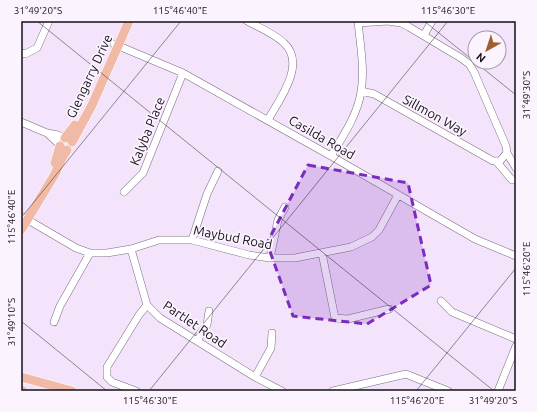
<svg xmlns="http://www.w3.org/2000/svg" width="537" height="412" font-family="Ubuntu,sans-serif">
<rect width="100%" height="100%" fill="#f3e3fb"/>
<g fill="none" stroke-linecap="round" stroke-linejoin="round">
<defs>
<path id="minor" d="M247 21C258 27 275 34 284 43 307 64 279 100 268 120
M358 23 388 21 401 23 409 27 461 58 469 64 474 72 506 146 507 153 500 161H493L374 94 361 91
M424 35 432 21
M114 44 183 73 331 156 475 239 516 256
M21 53 25 54 37 48 49 21
M21 122 47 133 58 135 64 138
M47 133 60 145
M507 153 516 168
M331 156C343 136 357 116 361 92 365 69 360 44 358 21
M496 161 512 180H516
M124 192 143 173 183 73
M23 217 76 248 90 253H107L131 249 159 240H192L249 255 270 258H295L351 247 372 237 379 230 398 195
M192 240 207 194 218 171
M131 249 147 305 160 318 255 377 282 391
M322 253 335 318 348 319 389 309
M270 258 278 220 285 207
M441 301 452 312 516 339
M54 322 60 306 90 253
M197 341 207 325 209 311
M255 377 271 348 272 333
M136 391 112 382 107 377V367L139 315 147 305
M333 391 406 374 448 391
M498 391 516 346"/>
<path id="major" d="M65 138 75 125
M72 142 92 105 129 21
M55 163 60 146
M21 230 55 174 62 158 67 150
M21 377 72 391
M21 390 23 391"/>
</defs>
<use href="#minor" stroke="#796b80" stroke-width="8"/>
<use href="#major" stroke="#fff" stroke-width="10"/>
<use href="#minor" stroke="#fff" stroke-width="7"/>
<use href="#major" stroke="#f1baa7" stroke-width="9"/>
</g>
<path fill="#7b2cbf" fill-opacity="0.2" stroke="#7b2cbf" stroke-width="3" stroke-dasharray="8 5" stroke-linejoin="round" d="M308 165 408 183 431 285 367 324 293 316 267 243Z"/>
<path fill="none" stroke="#151018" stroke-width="1" stroke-opacity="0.45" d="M37 21 494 391M424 21 516 95M21 218 181 21M21 321 107 391M149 391 448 21M416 391 516 268"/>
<g text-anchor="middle" stroke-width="3.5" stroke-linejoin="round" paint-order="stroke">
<g font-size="13" fill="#151018" stroke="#fbf4fe">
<text transform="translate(89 76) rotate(-65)" y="5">Glengarry Drive</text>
<text transform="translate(435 115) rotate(29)" y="5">Sillmon Way</text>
<text transform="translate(147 131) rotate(-68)" y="5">Kalyba Place</text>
<text transform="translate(322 137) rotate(30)" y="5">Casilda Road</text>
<text transform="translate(233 237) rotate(11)" y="5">Maybud Road</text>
<text transform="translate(195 324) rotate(34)" y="5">Partlet Road</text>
</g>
</g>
<rect width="537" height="412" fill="none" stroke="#fbf4fe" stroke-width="44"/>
<g transform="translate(487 50) rotate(219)"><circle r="19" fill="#fbf4fe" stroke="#9f99a2"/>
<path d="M0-3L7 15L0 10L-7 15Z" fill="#a25e2e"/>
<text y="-6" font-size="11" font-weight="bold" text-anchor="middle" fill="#151018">N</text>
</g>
<rect x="22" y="22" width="493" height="368" fill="none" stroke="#151018" stroke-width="1.5"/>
<g font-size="10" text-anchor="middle" fill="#151018">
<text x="38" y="14">31°49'20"S</text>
<text x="180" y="14">115°46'40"E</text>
<text x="448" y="14">115°46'30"E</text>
<text transform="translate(526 95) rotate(-90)" y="4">31°49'30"S</text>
<text transform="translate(11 217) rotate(-90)" y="4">115°46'40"E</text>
<text transform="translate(526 269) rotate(-90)" y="4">115°46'20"E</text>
<text transform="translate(11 322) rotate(-90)" y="4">31°49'10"S</text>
<text x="150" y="404">115°46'30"E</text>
<text x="417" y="404">115°46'20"E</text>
<text x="493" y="404">31°49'20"S</text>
</g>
</svg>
